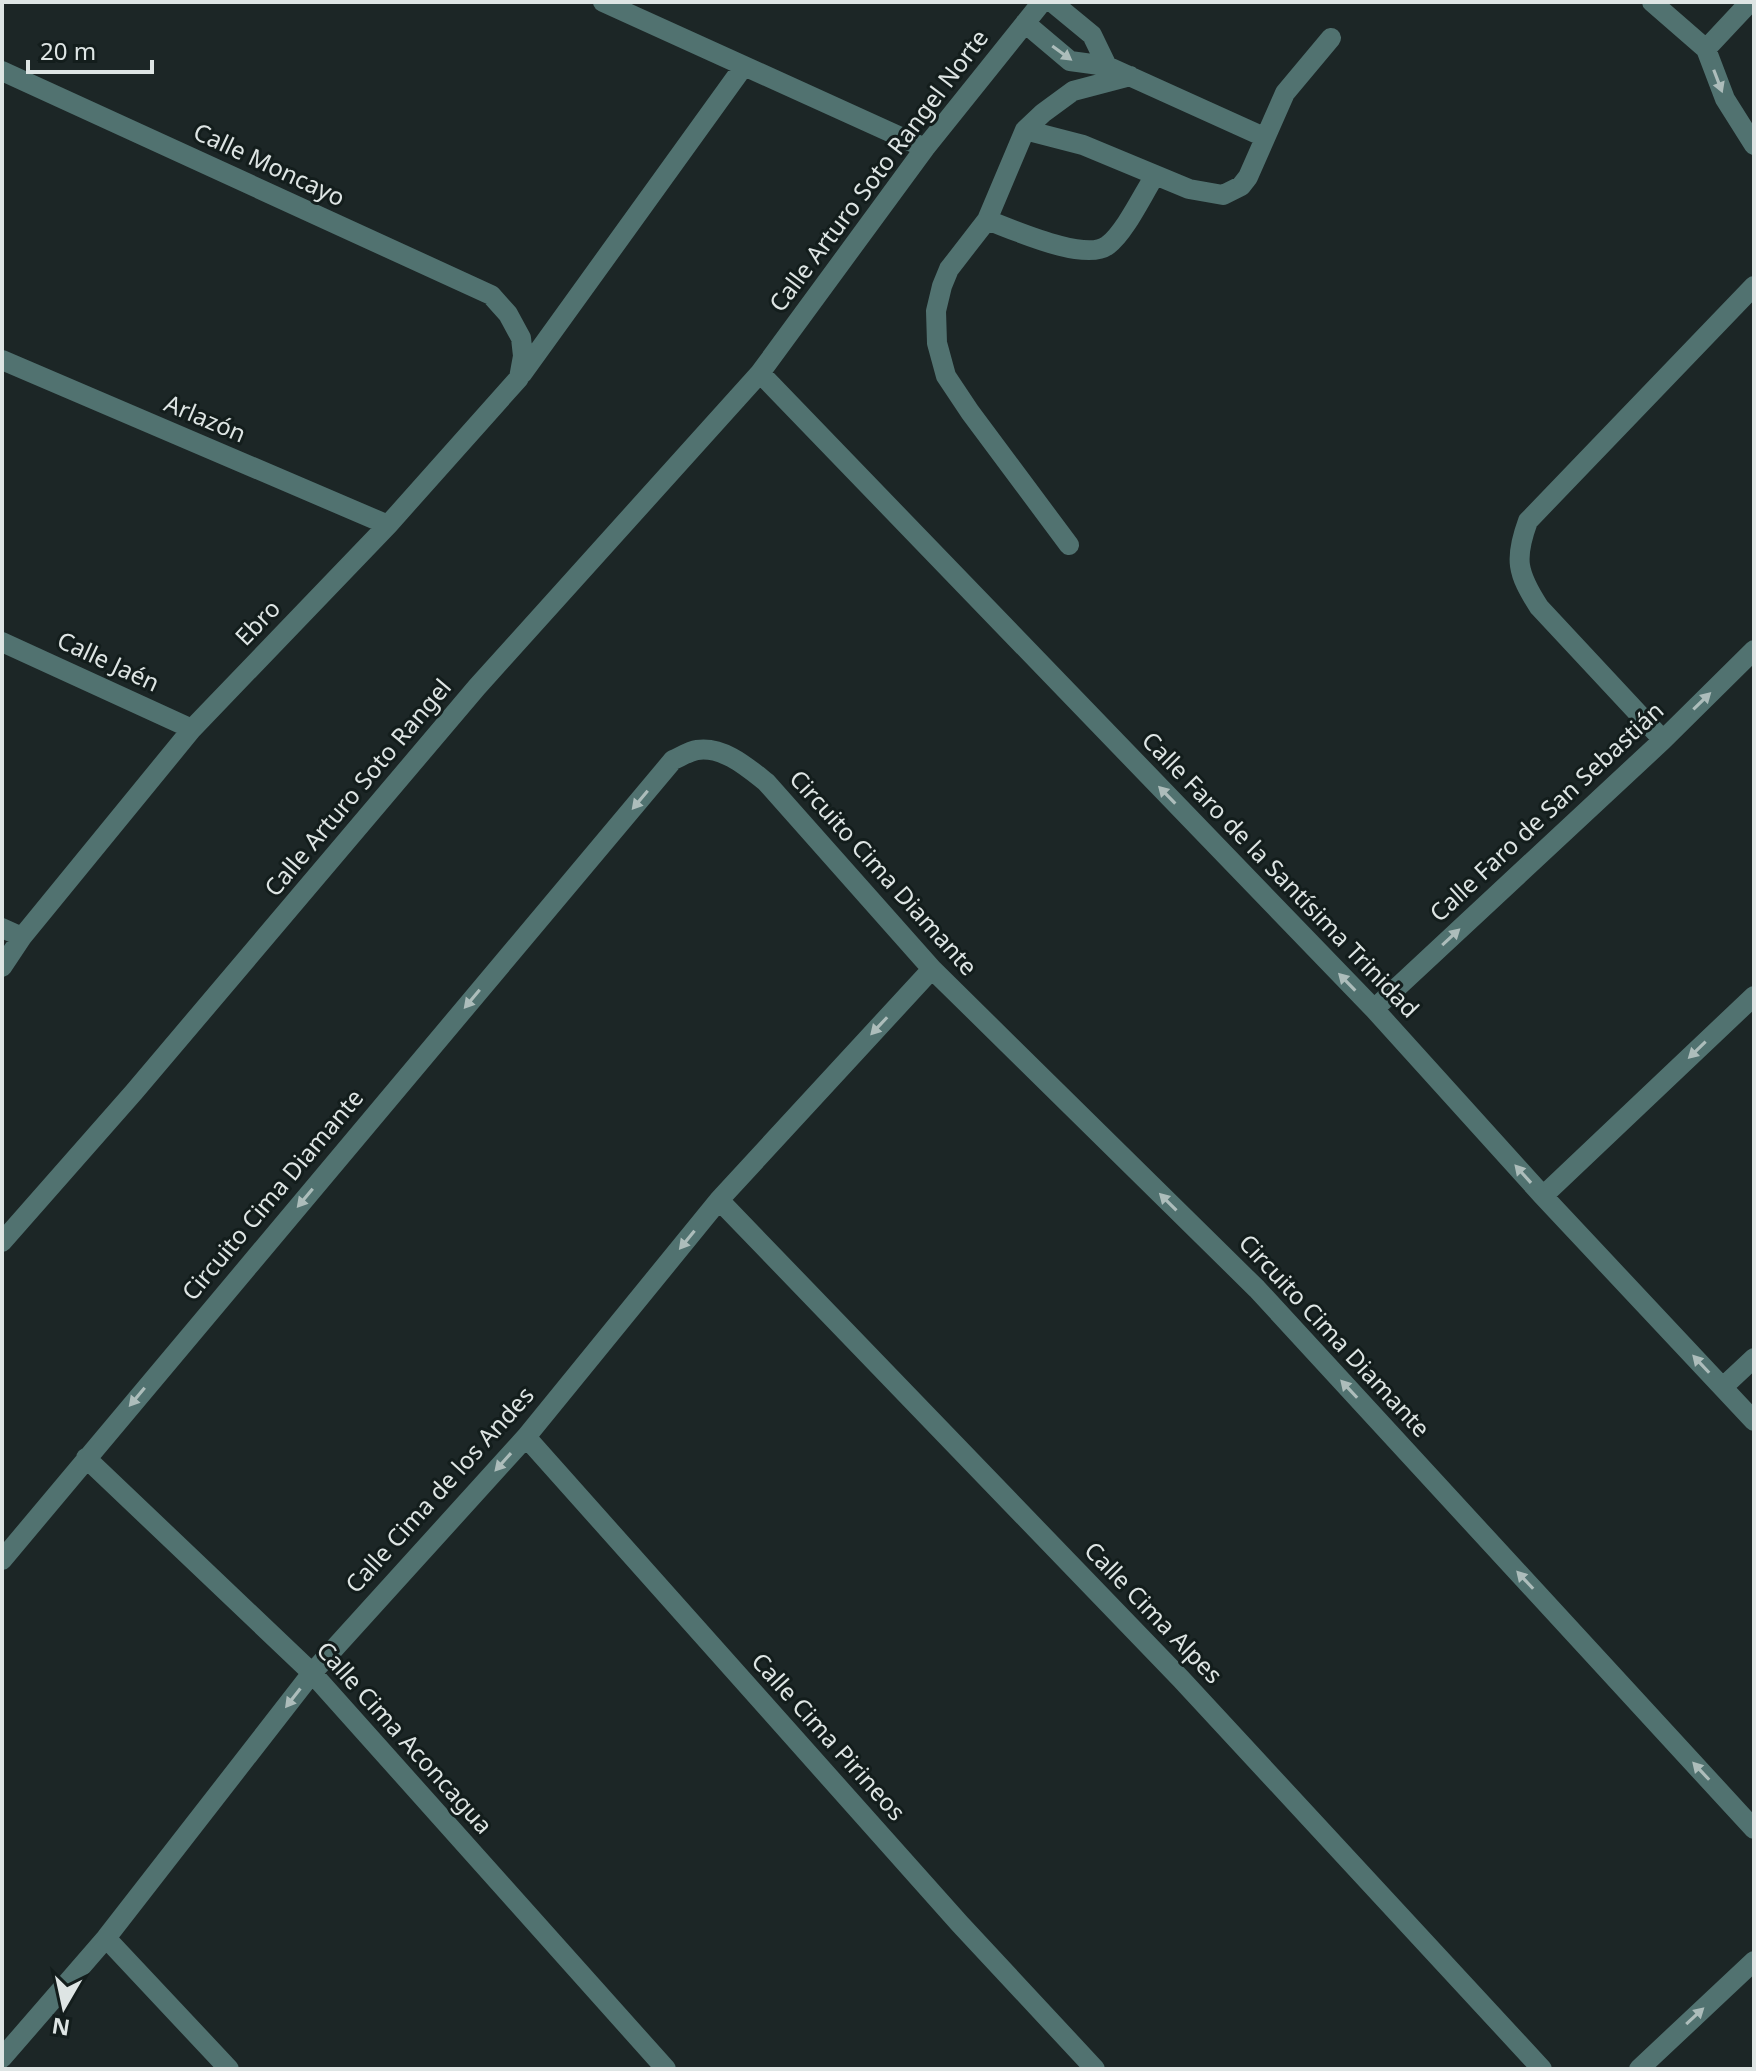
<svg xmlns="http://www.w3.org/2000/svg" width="1756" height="2071" font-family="'Noto Sans',sans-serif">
<rect width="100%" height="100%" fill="#1c2626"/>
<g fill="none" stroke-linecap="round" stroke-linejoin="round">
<path stroke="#517270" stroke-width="20" d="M603 2 925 148
M1052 2 1092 35 1107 66
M1652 2 1706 49 1725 99 1754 145
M1025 23 1070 61 1107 66 1264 137
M1706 49 1750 2
M2 71 491 295 508 314 521 338 523 356 519 378 388 525 192 729 22 937 2 967
M1025 130 1043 113 1073 91 1130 76
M987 220C1012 229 1086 263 1108 245 1125 232 1142 196 1154 177
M2 360 388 525
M760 373 1374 1009 1543 1196 1754 1421
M522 374 744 66
M1069 545 970 412 946 376 937 343 936 311 942 286 949 269 987 220 1025 130 1083 145 1189 189 1223 195 1241 186 1248 177 1285 93 1331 38
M2 642 192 729
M1663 740 1539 607C1517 573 1514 559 1528 521L1754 286
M2 928 22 937
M1374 1009 1663 740 1754 650
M1543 1196 1754 996
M719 1200 1181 1679 1542 2069
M2 1242 134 1092 477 687 760 373 925 148 1042 2
M1723 1387 1754 1358
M526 1437 960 1924 1095 2069
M86 1458 312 1673 666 2069
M2 1560 673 760C680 757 690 751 697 750 723 746 747 767 766 782L932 969 1257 1289 1754 1829
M106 1938 229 2069
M2 2058 106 1938 312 1673 526 1437 719 1200 932 969
M1639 2069 1754 1961"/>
</g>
<defs><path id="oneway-solid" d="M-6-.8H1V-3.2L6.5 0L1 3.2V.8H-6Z" transform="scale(2)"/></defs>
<g fill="#adbdbb">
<use href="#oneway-solid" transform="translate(1062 53) rotate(36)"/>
<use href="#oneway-solid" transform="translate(1718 81) rotate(69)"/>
<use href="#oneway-solid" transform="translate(1702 701) rotate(-44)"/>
<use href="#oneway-solid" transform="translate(1167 795) rotate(-134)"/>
<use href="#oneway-solid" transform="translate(640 800) rotate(130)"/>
<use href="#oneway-solid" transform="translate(1451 937) rotate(-43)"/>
<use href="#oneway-solid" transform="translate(1347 982) rotate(-134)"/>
<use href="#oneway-solid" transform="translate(472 999) rotate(130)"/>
<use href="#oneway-solid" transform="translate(879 1026) rotate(133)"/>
<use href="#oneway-solid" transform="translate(1697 1050) rotate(136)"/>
<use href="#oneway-solid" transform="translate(1523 1174) rotate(-132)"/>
<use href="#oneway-solid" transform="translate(305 1198) rotate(130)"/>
<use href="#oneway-solid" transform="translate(1168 1202) rotate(-135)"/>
<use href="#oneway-solid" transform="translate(687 1240) rotate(129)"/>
<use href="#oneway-solid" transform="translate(1701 1364) rotate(-133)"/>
<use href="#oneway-solid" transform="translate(1349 1389) rotate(-133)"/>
<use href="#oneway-solid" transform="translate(137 1397) rotate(130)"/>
<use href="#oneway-solid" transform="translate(503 1462) rotate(132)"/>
<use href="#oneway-solid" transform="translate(1525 1580) rotate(-133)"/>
<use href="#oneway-solid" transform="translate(293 1698) rotate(128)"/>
<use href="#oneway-solid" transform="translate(1701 1771) rotate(-133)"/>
<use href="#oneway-solid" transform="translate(1695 2016) rotate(-43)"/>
</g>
<g text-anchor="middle" stroke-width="6" stroke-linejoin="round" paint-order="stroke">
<g font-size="24" fill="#dee5e4" stroke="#131d1c">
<text transform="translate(269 165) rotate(25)" y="8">Calle Moncayo</text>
<text transform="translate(879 171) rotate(-53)" y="8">Calle Arturo Soto Rangel Norte</text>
<text transform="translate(205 419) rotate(23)" y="8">Arlazón</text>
<text transform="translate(258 623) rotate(-46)" y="8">Ebro</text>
<text transform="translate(108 662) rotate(25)" y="8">Calle Jaén</text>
<text transform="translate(358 788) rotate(-50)" y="8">Calle Arturo Soto Rangel</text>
<text transform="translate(1547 812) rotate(-43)" y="8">Calle Faro de San Sebastián</text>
<text transform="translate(883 873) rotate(48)" y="8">Circuito Cima Diamante</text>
<text transform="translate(1280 875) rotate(46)" y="8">Calle Faro de la Santísima Trinidad</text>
<text transform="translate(273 1195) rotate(-50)" y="8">Circuito Cima Diamante</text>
<text transform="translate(1334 1336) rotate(47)" y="8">Circuito Cima Diamante</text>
<text transform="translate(440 1490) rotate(-48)" y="8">Calle Cima de los Andes</text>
<text transform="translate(1153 1613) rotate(46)" y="8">Calle Cima Alpes</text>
<text transform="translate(828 1737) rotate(48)" y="8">Calle Cima Pirineos</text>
<text transform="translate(404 1738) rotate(48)" y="8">Calle Cima Aconcagua</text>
</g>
</g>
<rect width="1756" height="2071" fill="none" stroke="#dee5e4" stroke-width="8"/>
<g transform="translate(64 2007) rotate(189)" stroke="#131d1c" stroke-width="6" paint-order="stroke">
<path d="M0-6L14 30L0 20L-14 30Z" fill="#dee5e4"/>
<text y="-12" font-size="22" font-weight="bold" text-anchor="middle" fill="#dee5e4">N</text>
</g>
<path d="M28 60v12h124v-12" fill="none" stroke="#dee5e4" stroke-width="4"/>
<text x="40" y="60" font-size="24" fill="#dee5e4" stroke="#131d1c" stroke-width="6" paint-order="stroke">20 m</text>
</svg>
